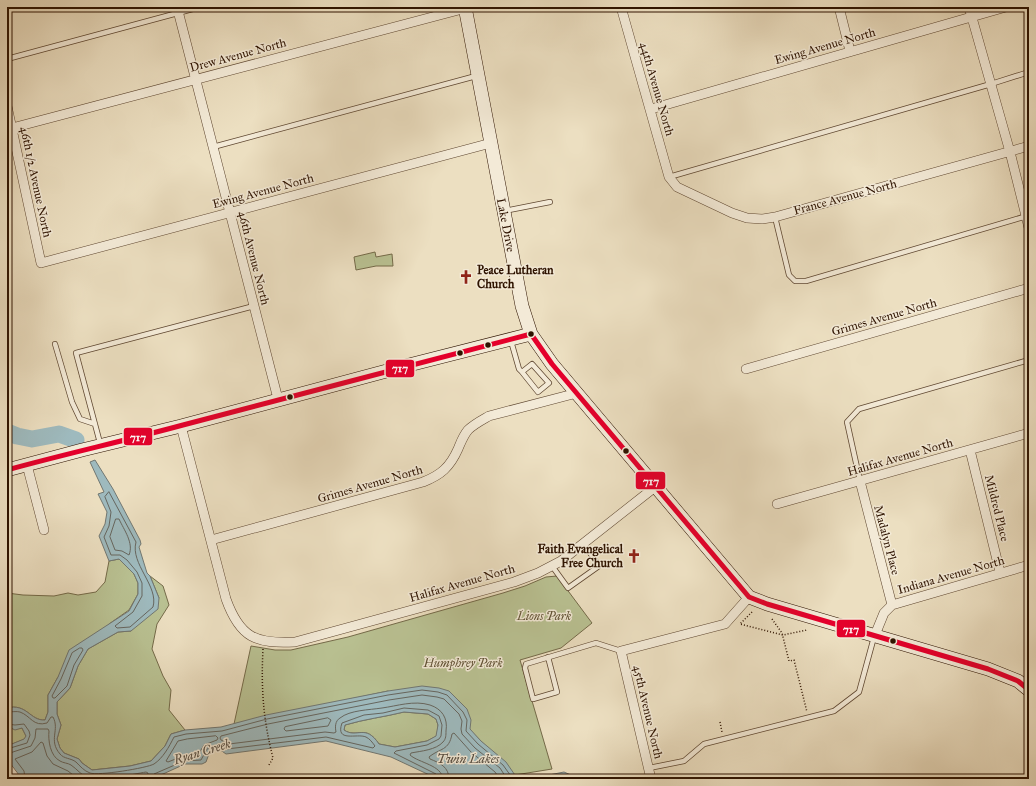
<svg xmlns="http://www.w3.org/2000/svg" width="1036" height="786" font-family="'IM FELL Great Primer',serif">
<rect width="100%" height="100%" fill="#ecdfc1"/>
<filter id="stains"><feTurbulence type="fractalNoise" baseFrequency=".005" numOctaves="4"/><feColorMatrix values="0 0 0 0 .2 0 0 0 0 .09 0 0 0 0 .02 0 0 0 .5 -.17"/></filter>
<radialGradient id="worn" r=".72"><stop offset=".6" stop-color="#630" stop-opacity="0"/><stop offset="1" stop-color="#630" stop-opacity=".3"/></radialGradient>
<path fill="#b9c192" stroke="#746a49" d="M375 252 376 257 392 254 393 266H376L356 270 354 257Z
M119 559 134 574 138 583V594L129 610 109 624 58 677 48 695V712L45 720C30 721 27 703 7 708V593L23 595 54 596 68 593 78 595 96 592 105 582 109 561Z
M150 576 163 586 169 605 157 624 152 649 163 676 171 690 169 710 185 730 171 734 165 746 151 761 130 766 92 770 82 763 79 759 64 753 60 748 57 739 61 725 57 714V702L70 688 78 666 88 649 118 632 131 631 159 598Z
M557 576 592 623 561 648 520 660 552 769 515 775 466 726 388 691 234 724 251 646 275 650H291L348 637 503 593 525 586 546 577Z
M404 712 428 714 436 719 438 725 437 736 427 741 395 747 379 744C365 723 357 739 344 730L345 725C365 719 384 717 404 712Z
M7 726 8 728H22L26 736 25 739 7 746Z"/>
<path fill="#9ebabe" stroke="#717772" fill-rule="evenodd" d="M95 460 113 489 140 540 141 544 139 547 147 573 150 576 159 598 158 609 131 631 118 632 88 649 78 666 70 688 57 702V714L61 725 57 739 60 748 64 753 79 759 82 763 92 770 130 766 151 761 165 746 171 734 185 730 221 727 266 715 388 691 422 686 439 688 449 691 467 709 471 720 470 729 481 741 506 762 517 778H534L564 772 580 779H438L391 757 326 741 226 754 219 749 210 751 206 762 202 764H185L152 779H11L7 772V746L24 739 26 736 22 728 15 730 7 726V708C27 703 30 721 45 720L48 712V695L58 677 69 650 129 611 138 594V583L134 574 119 559 109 561 99 536 105 524 107 512 98 494 104 492 90 462ZM404 712 428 714 436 719 438 725 436 736 427 741 395 747 379 744C365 723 357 739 344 730L345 725C365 719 384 717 404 712Z"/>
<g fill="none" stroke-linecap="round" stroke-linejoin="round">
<path stroke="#66665f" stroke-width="1" d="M109 492 136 542C130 564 159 586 153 607L130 627 117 628 115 626 133 612 142 596V583L137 572 127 560 120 555H111L104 537 109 526 111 512 105 497Z
M116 519H119C124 530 134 543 129 555L122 551 115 550 110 537Z
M80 648H82L83 650 74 665 67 686 55 698H53L52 696 61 679 72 653Z
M7 712C11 712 17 711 20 712 31 716 33 727 47 723L51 717H53C60 730 48 740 60 754 64 759 71 758 76 762 80 766 84 771 90 773 98 776 147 768 154 764 163 758 169 747 174 737L186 734 222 731 267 719 388 695 422 690 438 692 447 695 463 712 467 720 466 731 478 744 503 765 513 779
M328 718 331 720 328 726 286 731 284 729 285 727Z
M7 724 15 725 24 724 29 731 30 735 27 743 7 749
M216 736 218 738 217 740 204 745 198 755 183 756 168 762 166 761 178 741 187 739Z
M7 754 31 746 35 738 36 729H48L49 731C48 740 50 756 60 761 63 763 68 763 71 765 77 769 81 775 88 778 98 782 134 774 146 772L148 773 147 779
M25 779 24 771 15 759 32 752 41 742 43 743 47 756 53 764 68 771 78 779
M152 779 154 774 184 761 201 760 207 749 219 745 227 749 326 737 373 748 375 746C372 742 370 739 366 737 357 733 335 743 342 723L364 715 383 713 404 708 428 710 439 716 442 725 441 736 439 739 427 745 396 751 394 753 436 774 438 779
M443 779C442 765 419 763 410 755L411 753C421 751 436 750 443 742 446 739 446 735 446 731 448 718 442 709 430 705 414 700 397 706 382 708 369 710 350 710 340 718 335 721 335 727 336 732L334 733 325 732 229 744 221 740 220 738 221 736 268 724 389 700 422 695 437 697 444 699 459 714 462 721 461 729 462 734 475 748 500 768 507 779
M449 779C449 767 440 763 430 759L429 757C440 748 449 751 452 734L454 733 471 752 495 772 500 779"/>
<path stroke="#9ebabe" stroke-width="17" d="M7 432 17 436 32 439 59 434 76 440"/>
<defs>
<path id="lane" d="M7 59 200 7
M213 147 476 76
M669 177 991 84 1029 72
M504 211 550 202
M775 217 789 275 795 281H806L1027 216
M511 341 519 369 522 372 538 392 549 383 532 364 522 372
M55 344 72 402 80 419 95 424
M100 443 76 353 254 306
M860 481 847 422 859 409 1029 360
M552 566 568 588 599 566 584 544
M548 657 557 692 533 699 525 668 526 664 596 643 621 651
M649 768 684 761 704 744 834 711 859 692 874 637"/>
<path id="street" d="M177 7 278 399
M621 7 669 177 677 187 732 213 747 218 762 219 775 217 1029 146
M839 7 850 51
M969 7 1010 152 1029 228
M7 106 41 263 491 143
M651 109 1006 7
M12 128 470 7
M746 369 1029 288
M181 426 226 599C240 638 256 644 295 642L514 582 538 573 561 561 655 487
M970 450 1000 572
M27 465 44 530
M860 481 892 605
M777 504 1029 433
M211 540 423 482C441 475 450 467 458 449 461 442 463 436 468 430 474 424 482 420 489 416L577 393
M875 635 884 613 892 605 1029 565
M7 767 16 779
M651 779 621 651 725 624 749 597"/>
<path id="secondary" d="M465 7 522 306 531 334 552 364 749 597 767 604 988 669 1018 681 1029 690
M7 470 82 450 181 426 409 365 531 334"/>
</defs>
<use href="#lane" stroke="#5e4630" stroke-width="6"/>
<use href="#street" stroke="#5e4630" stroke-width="10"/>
<use href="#secondary" stroke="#2e1300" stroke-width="14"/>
<path stroke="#2e1300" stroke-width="1.5" stroke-dasharray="1 2" stroke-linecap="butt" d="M752 612 740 624 783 635 807 630
M772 619 782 633 789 661 794 660 807 712
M263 649C261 688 263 719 273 758L269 765
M720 722 722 732"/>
<use href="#lane" stroke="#f3ead7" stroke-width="4.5"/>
<use href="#street" stroke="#f3ead7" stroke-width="9"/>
<use href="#secondary" stroke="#f3ead7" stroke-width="13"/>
<defs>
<path id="bus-1" d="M531 334 552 364 749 597 767 604 988 669 1018 681 1029 690
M7 470C65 454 124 441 183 425 299 395 415 364 531 334"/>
</defs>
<use href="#bus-1" stroke="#f3ead7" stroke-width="8"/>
<use href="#bus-1" stroke="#e4002b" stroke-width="5"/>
</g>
<defs>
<symbol id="church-bare" viewBox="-9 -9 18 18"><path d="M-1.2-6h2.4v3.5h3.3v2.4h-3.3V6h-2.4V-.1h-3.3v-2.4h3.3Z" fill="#8f2418" stroke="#f3ead7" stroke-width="2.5" paint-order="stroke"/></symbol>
</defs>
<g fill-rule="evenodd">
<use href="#church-bare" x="456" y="267" width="20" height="20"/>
<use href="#church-bare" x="624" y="546" width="20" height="20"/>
</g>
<g fill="#2e1300" stroke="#f3ead7" stroke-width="1.5">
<circle cx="531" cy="334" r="3.5"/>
<circle cx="488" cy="345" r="3.5"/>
<circle cx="460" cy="353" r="3.5"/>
<circle cx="290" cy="397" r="3.5"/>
<circle cx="626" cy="451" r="3.5"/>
<circle cx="893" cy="641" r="3.5"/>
</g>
<g text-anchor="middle" stroke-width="3" stroke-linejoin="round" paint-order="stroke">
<g font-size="12" fill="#2e1300" stroke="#f3ead7">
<text transform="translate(825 46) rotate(-16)" y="4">Ewing Avenue North</text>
<text transform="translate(238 55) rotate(-15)" y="4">Drew Avenue North</text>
<text transform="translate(657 89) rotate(74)" y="4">44th Avenue North</text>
<text transform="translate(36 182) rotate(78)" y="4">46th 1/2 Avenue North</text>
<text transform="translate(263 191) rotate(-15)" y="4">Ewing Avenue North</text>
<text transform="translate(845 197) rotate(-15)" y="4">France Avenue North</text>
<text transform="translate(506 225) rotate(79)" y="4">Lake Drive</text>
<text transform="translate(254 258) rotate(76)" y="4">46th Avenue North</text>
<text transform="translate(884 317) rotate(-16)" y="4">Grimes Avenue North</text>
<text transform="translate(900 457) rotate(-16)" y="4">Halifax Avenue North</text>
<text transform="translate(370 484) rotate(-16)" y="4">Grimes Avenue North</text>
<text transform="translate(997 508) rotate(76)" y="4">Mildred Place</text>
<text transform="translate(887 540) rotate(75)" y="4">Madalyn Place</text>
<text transform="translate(951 575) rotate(-16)" y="4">Indiana Avenue North</text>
<text transform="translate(462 583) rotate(-16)" y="4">Halifax Avenue North</text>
<text transform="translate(648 712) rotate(77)" y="4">45th Avenue North</text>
</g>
<g font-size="12" font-weight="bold" fill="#2e1300" stroke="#f3ead7" text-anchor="start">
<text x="477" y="274">Peace Lutheran<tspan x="477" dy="14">Church</tspan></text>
<text x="623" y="553" text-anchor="end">Faith Evangelical<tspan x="623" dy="14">Free Church</tspan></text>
</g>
<g font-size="12" font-style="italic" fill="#5f5033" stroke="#f3ead7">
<text x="544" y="620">Lions Park</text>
<text x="463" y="667">Humphrey Park</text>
</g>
<g font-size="13" font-style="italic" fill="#554d42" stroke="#f3ead7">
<text transform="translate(202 751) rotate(-17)" y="5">Ryan Creek</text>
<text x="468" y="763">Twin Lakes</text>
</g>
</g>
<g stroke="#f3ead7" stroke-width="1.5">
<rect x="385" y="359" width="30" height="19" rx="4" fill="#e4002b"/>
<rect x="123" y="427" width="30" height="19" rx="4" fill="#e4002b"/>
<rect x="635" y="471" width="31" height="19" rx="4" fill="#e4002b"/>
<rect x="836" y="619" width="30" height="19" rx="4" fill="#e4002b"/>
</g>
<g font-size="11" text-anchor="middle" font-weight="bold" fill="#fff">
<text x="400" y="372">717</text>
<text x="138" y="441">717</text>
<text x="651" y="485">717</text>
<text x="851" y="633">717</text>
</g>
<rect width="1036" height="786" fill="none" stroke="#ecdfc1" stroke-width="24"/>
<rect x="8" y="8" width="1020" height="770" fill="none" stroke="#2e1300" stroke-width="2"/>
<rect x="12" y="12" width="1012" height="762" fill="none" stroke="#2e1300"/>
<rect width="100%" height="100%" filter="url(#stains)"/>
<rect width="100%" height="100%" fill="url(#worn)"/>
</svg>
